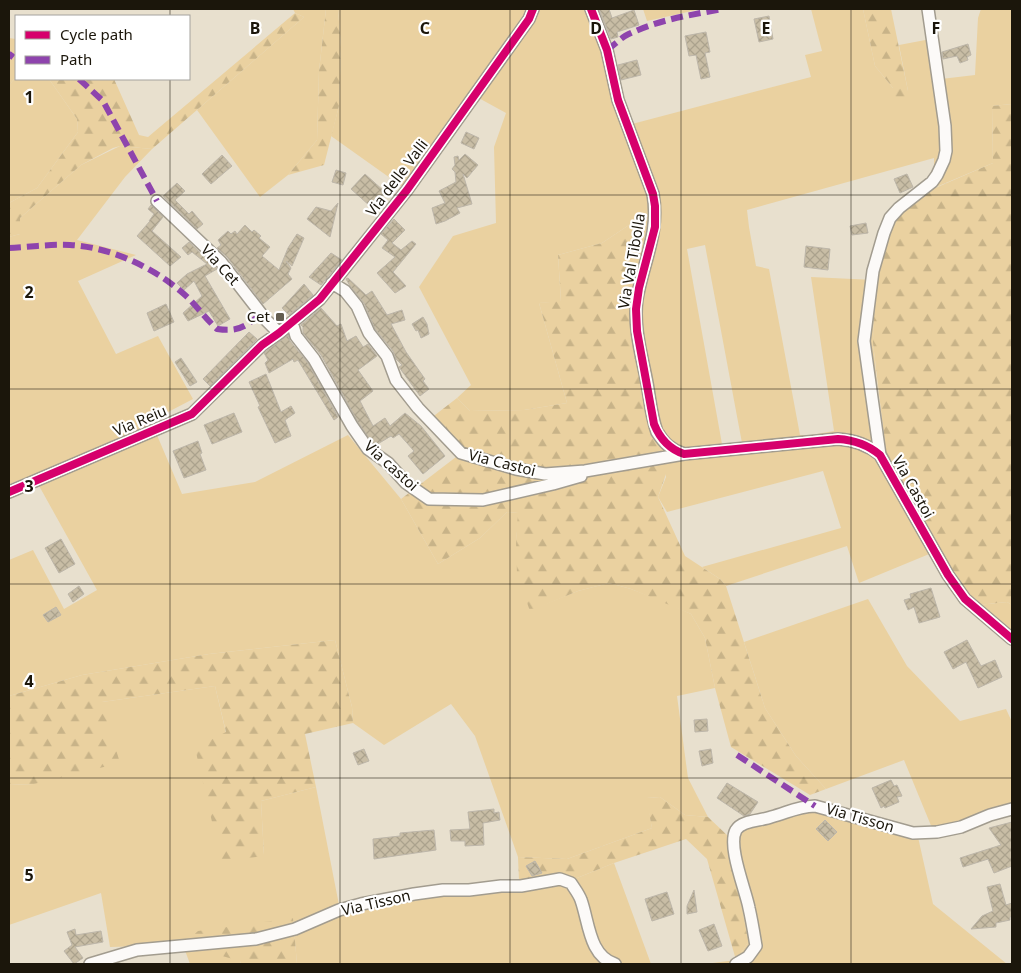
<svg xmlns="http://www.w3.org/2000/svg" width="1021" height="973" font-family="'Noto Sans',sans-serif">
<defs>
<pattern id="forest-firs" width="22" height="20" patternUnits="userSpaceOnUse" patternTransform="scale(1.25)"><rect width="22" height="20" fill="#ead1a0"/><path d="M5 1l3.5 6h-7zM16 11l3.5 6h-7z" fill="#c8b388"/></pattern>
<pattern id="building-cross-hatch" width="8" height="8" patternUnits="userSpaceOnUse" patternTransform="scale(1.25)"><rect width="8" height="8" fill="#c8bda5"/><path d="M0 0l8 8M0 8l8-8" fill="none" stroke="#aba28d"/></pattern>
</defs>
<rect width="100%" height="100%" fill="#e8e0ce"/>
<path fill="#ead1a0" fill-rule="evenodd" d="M293 9H326L319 71 317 140 288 175 260 197 197 110 304 17 295 13Z
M338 9H584L632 124 811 77 805 55 822 51 811 9H863L875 66 893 88 908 91 899 45 936 38 941 79 975 75 978 18 981 9H1012V104L992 106 993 163 934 188V158L747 210 749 227 756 266 769 269 800 435H811L834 431 811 277 874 280 873 343 883 437 939 550 859 583 847 546 726 586 720 579 702 567 841 528 823 471 667 512 658 497 666 477 640 313 635 221 602 243 558 255 561 302 539 303 567 403 524 410 470 411 457 398 471 385 419 287 453 236 496 223 494 147 506 113 475 96 407 190 331 136 339 106 341 47ZM705 245 742 443 722 444 687 249Z
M643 9H701L647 21Z
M16 77V79H49L77 119 78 132 37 188 9 203V85Z
M120 146 152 149 125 177 77 240 136 255 78 281 116 354 158 336 193 399 151 421 182 494 255 482 348 435 401 499 438 564 480 538 507 512 519 513 516 540 530 610 578 591 609 583 631 589 665 602 691 614 705 638 715 688 677 696 688 778 708 817 685 815 660 797 647 798 652 828 567 859 518 857 475 736 451 704 384 745 353 723 352 707 335 640 209 654 82 675 9 696V560L33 550 64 609 97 590 33 475 9 484V237L20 234V218L81 165Z
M868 599 907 666 960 721 1006 709 1012 722V809L932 828 904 760 826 789 796 756 765 708 744 642Z
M1007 602 1012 605V632L978 605Z
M215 686 226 733 264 856 261 801 316 787 339 905 519 881 577 878 614 863 651 964H297L293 919 240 961 241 964H190L183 945 110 947 101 893 9 925V785L34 784 102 702Z
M817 802 918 837 933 904 1007 964H705L736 960 751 938 747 934 728 836 766 816Z"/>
<path fill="url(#forest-firs)" d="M326 9H338L341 47 339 106 324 165 288 175 317 140 319 71Z
M863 9H891L908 91 909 108 893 100V88L875 66Z
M295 13 304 17 152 149 120 146 113 148 81 165 20 218V234L9 237V203L37 188 78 132 77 119 49 79H114L139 135 148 137Z
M9 38 16 39V77L9 85Z
M1012 104V605L1007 602 978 605 950 571 889 478 873 343 874 280 892 224 919 195 993 163 992 106Z
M635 221 657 237 646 276 640 313 657 417 675 448 658 497 685 556 720 579 726 586 765 708 796 756 826 789 810 795 731 747 715 688 705 638 691 614 631 589 609 583 578 591 530 611 517 575 516 540 518 513 507 512 480 538 438 564 401 499 456 457 426 422 457 398 470 411 524 410 567 403 539 303 561 301 558 255 602 243Z
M335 640 352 707 353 723 305 734 316 787 261 801 264 856 221 861 195 748 226 732 215 686 102 702 120 763 34 784 9 785V696L82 675 209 654Z
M660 797 685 815 708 817 728 836 747 934 751 938 736 960 707 859 686 839 614 863 577 878 519 881 518 857 567 859 652 828 646 798Z
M293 918 297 964H241L240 961 183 945 198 931Z"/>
<path fill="url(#building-cross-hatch)" stroke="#bdb6a9" d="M599 9H609L612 18 634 10 639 25 617 32 618 37 611 39Z
M769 16 773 39 759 42 754 19Z
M706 32 710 52 705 53 710 77 701 79 696 55 689 56 685 36Z
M968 44 971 55 967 57 968 60 960 63 957 56 943 59 942 52Z
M637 60 641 75 621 80 618 65Z
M466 132 479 138 474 149 461 143Z
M465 154 478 165 467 178 463 174 472 204 457 208 460 213 445 221 436 224 432 208 445 203 439 191 456 182 455 172 452 169 455 165 454 157 458 156 459 160Z
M222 155 232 166 211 184 202 174Z
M336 170 346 173 343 185 332 182Z
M365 174 385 192 375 203 374 202 370 206 351 189Z
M907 174 913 187 900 193 894 179Z
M177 183 185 191 175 200 189 214 192 211 203 224 197 229 163 196Z
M338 203 330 237 307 219 316 207 331 211Z
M151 205 163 217 152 231 181 257 170 266 137 236 150 221H149L154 214 148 209Z
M394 219 405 230 392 243 401 250 412 241 416 244 393 272 406 286 395 293 377 273 395 257 382 248 388 240 381 234Z
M866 223 868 233 852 235 850 226Z
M245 225 252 232 254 230 261 236 259 238 270 247 262 256 279 270 288 248 297 234 304 238 292 266 286 261 291 268 288 274 292 279 263 304 227 257 217 248 221 245 218 240 228 231 231 234 235 231 237 234Z
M189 242 217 269 205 276 230 319 218 326 209 311 188 321 183 313 202 296 194 281 184 290 177 283 187 274 207 264 192 252 188 255 182 248Z
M806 246 830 249 828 270 804 267Z
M331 253 342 260 321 285 309 277Z
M348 278 366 295 372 291 387 315 402 310 405 320 391 324 406 352 425 379 423 381 429 389 420 396 399 367 402 365 396 359 393 351 375 329 364 303 350 286 346 279Z
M304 284 313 295 289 315 282 308Z
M166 304 174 322 154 331 147 313Z
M321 308 337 326 341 324 347 341 356 336 363 347 368 344 377 356 358 370 373 391 360 401 373 426 385 418 390 426 405 413 421 426 445 456 423 474 408 456 414 451 399 434 393 438 391 436 376 445 373 444 358 422 321 355 303 333V327L301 325Z
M423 317 427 324 429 334 421 338 418 330 416 331 412 324Z
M249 332 257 339 210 386 203 379Z
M288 335 290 341 308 363 338 417 334 420 298 360 294 362 293 359 269 373 265 363 268 360 264 353Z
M181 358 197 382 190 386 175 362Z
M266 374 281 412 291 406 295 413 285 420 291 436 275 443 258 407 260 406 249 382Z
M234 413 242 432 212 444 204 425Z
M198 441 202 453 200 454 206 470 184 478 173 451Z
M61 539 75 564 59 573 45 548Z
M79 586 84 594 73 602 68 594Z
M931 588 940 617 919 623 914 607 908 610 904 600 911 598 910 594Z
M56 607 61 615 48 622 43 615Z
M967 640 981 666 995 660 1002 677 978 688 966 662 953 669 944 652Z
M707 719 708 731 695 732 694 720Z
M364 749 369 761 358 765 353 753Z
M711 749 713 763 702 766 699 751Z
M891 780 894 786 897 785 902 796 897 797 899 802 885 808 884 806 881 808 872 788Z
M727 783 758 802 750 814 744 816 717 798Z
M494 809V813L499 812 500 820 483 823 484 845 465 846V841H451L450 830 470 829 468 812Z
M825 820 837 832 828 841 816 829Z
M1012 822V866L994 873 988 859 963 867 960 858 1001 845 989 828Z
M434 830 436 850 374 859 373 839 400 836V833Z
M535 861 542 873 532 876 526 866Z
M1000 884 1006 905 1012 903V916L1010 917V920L996 923V927L971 929 982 916 993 911 987 887Z
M694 890 697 912 687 914V906Z
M667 892 674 914 652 921 645 899Z
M714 924 722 946 708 951 699 930Z
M75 929 76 935 101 931 103 942 75 947 83 958 74 964 64 951 72 945 67 932Z"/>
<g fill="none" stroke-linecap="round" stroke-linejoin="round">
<defs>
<path id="minor" d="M591 9 607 50 618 100 653 194C660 233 643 262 637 299 633 327 642 356 647 383 650 399 651 416 657 432 664 443 671 450 684 454
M157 201 221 262 266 320 279 333
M332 283 345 291 357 306 369 333 387 356 396 380 418 408 461 453 516 469 545 474 585 471 684 454 838 439C854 440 867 444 880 455L948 575 965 599 1012 639
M292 322 296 336 314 359 352 426 368 449 388 463 406 483 429 499 483 500 553 484 581 476
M880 455 864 341 873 271 884 233 890 218 899 208 932 182 937 175 944 160 946 151 945 126 928 9
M9 492 192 414 262 345 279 333 320 299 407 190 529 19 533 9
M90 964 137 950 256 939 295 929 339 910 361 904 414 894 443 890H469L501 886H521L560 879 571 883C574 888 579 894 581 900 589 922 589 956 615 964
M736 964 748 957 756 946C754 934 752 921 749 908 746 891 727 846 736 830 742 820 761 821 771 817 789 812 796 807 815 806L913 833 937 832 961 827 990 815 1012 809"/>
</defs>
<use href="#minor" stroke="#a29c8f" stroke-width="14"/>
<use href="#minor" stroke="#fcfaf8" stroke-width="11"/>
<path stroke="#8e44ad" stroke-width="6" stroke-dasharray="12 6" stroke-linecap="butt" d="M607 50C613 46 619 40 625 36 656 20 690 15 723 9
M9 58 13 53
M79 79 103 101 157 201
M9 248C29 247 50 244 70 245 111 247 155 268 185 295 197 306 205 318 217 329 238 332 245 327 261 314
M737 755 815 806"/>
<defs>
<path id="cycleway" d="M591 9 607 50 618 100 653 194 655 206V227L639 288 636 309 637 331 654 424C660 439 669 449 684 454L838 439C854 440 867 444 880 455L948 575 965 599 1012 639
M9 492 192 414 262 345 279 333 320 299 407 190 529 19 533 9"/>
</defs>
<use href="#cycleway" stroke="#fff" stroke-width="11"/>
<use href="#cycleway" stroke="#d6006c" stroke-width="8"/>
</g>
<path fill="none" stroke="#1b160b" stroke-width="1" stroke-opacity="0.55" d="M170 9V16M340 9V964M510 9V964M681 9V964M851 9V964M170 79V964M9 195H1012M9 389H1012M9 584H1012M9 778H1012"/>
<rect fill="#635d4f" stroke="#fff" stroke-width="2" x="275" y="312" width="10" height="10" rx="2.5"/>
<g text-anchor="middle" stroke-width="4.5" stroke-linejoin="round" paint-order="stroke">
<g font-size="15" fill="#1b160b" stroke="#fff">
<text transform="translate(397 178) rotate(-53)" y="5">Via delle Valli</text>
<text transform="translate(632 261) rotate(-80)" y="5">Via Val Tibolla</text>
<text transform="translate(220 265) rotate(48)" y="5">Via Cet</text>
<text transform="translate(140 421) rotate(-23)" y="5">Via Reiu</text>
<text transform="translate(502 463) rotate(14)" y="5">Via Castoi</text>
<text transform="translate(391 466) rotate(42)" y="5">Via castoi</text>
<text transform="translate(913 487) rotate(61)" y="5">Via Castoi</text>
<text transform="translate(860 818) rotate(16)" y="5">Via Tisson</text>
<text transform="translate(376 903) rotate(-13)" y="5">Via Tisson</text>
</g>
<g font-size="15" fill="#1b160b" stroke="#fff" text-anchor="end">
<text x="270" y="322">Cet</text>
</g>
</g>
<g font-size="16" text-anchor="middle" font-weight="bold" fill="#1b160b" stroke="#fff" stroke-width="4.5" stroke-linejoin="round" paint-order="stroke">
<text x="255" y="34">B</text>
<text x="425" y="34">C</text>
<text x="596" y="34">D</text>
<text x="766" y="34">E</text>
<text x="936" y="34">F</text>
<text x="29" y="103">1</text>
<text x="29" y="298">2</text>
<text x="29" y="492">3</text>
<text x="29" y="687">4</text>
<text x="29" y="881">5</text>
</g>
<rect width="1021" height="973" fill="none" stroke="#1b160b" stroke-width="20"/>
<rect x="15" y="15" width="175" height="65" fill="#ffffff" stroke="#a4a29d"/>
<rect x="25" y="31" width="25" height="8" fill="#d6006c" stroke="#a4a29d"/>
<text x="60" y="40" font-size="15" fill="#1b160b">Cycle path</text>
<rect x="25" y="56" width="25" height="8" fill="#8e44ad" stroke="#a4a29d"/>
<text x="60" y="65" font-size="15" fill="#1b160b">Path</text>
</svg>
